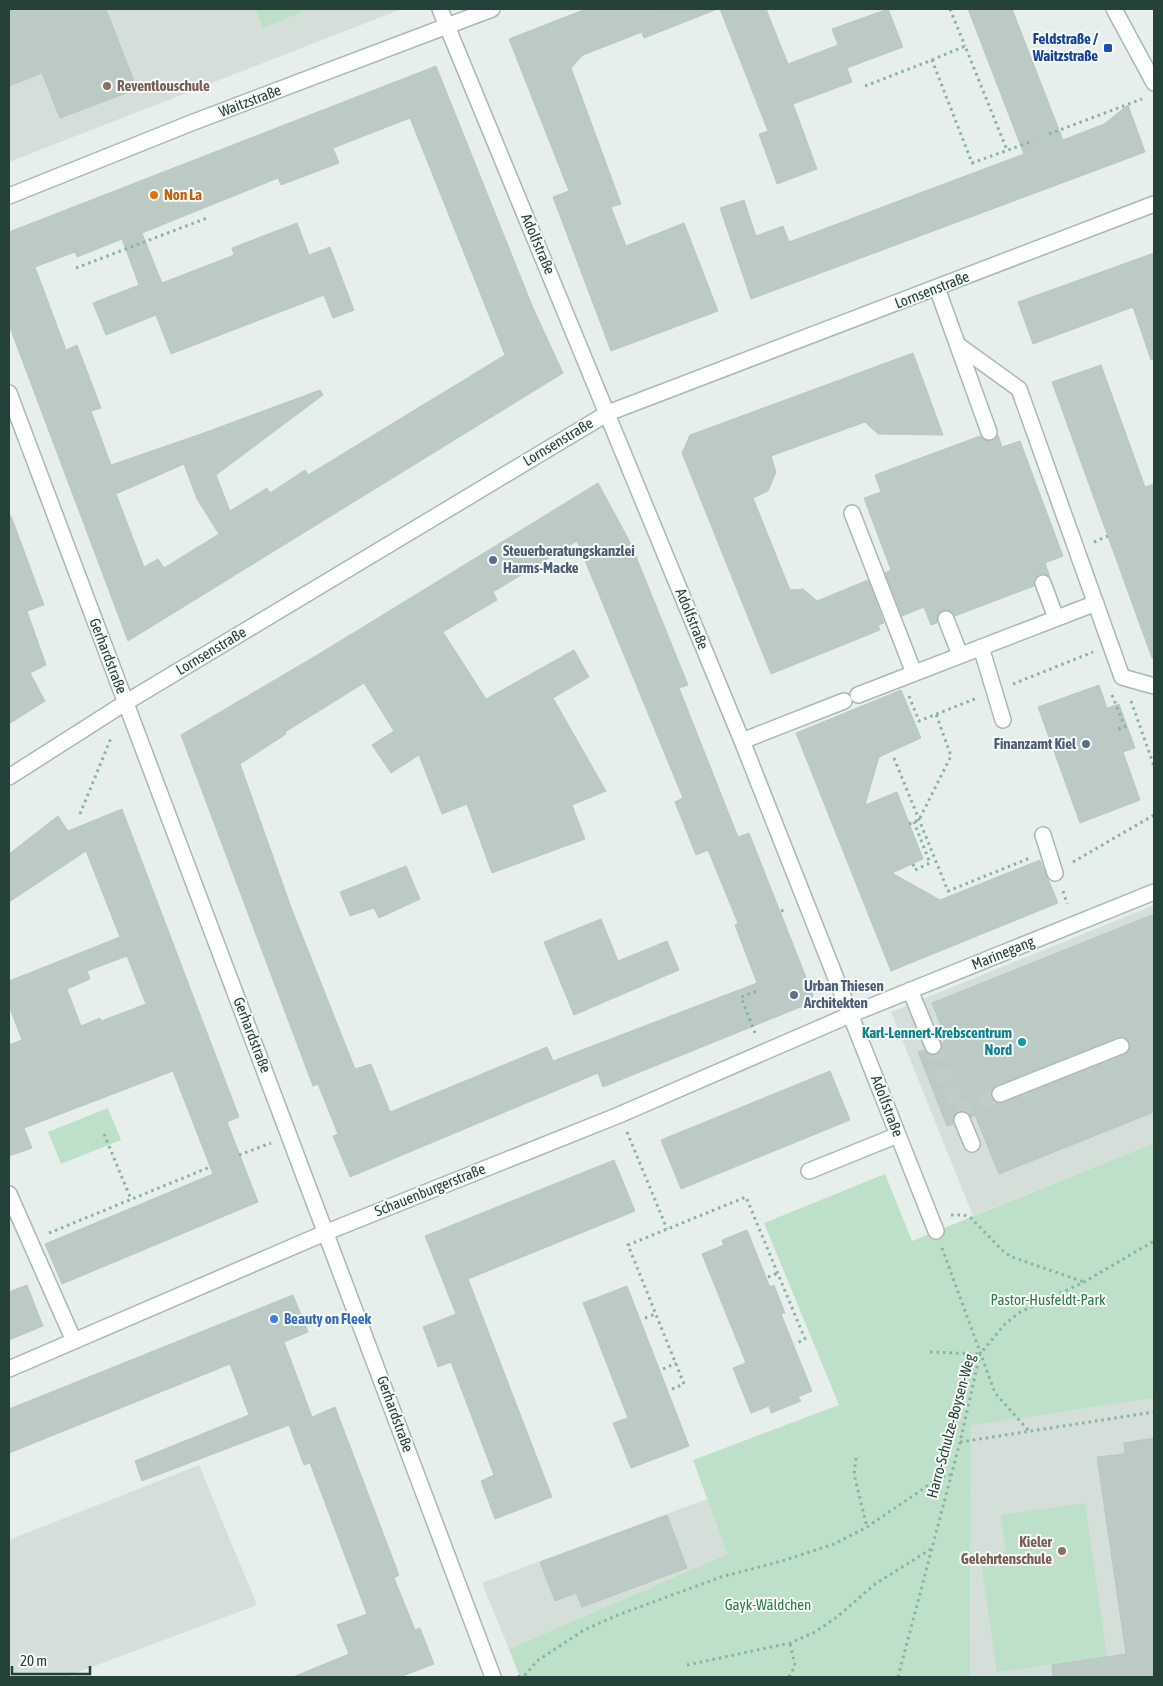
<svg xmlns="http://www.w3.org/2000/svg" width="1163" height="1686" font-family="'Asap Condensed',sans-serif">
<rect width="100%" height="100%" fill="#e6efeb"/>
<path fill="#d4dfda" d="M9 9H402L9 162Z
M1154 905V1143L973 1216 891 1012Z
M1154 1398V1677H970L971 1426Z
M199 1465 257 1605 65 1677H9V1540Z
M707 1499 727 1554 509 1649 482 1583Z"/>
<path fill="#bfe0c8" d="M255 9H309L263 28Z
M108 1108 121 1140 61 1164 48 1132Z
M1154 1143V1398L971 1426 970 1677H520L509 1649 727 1554 693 1460 839 1405 764 1223 885 1174 912 1241Z
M1085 1503 1107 1657 997 1672 980 1556 1006 1552 1001 1515Z"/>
<path fill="#bbcac4" stroke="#b8c9c2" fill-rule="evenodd" d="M9 9H106L137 89 60 118 42 73 9 86Z
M586 9 715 10 644 38 642 32 583 55 571 68 621 204 611 207 626 246 684 223 718 311 611 351 553 197 569 191 509 39Z
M720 9H766L788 64 838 45 832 29 888 9 903 47 847 68 852 82 793 104 817 169 777 184 759 134 768 131Z
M968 9H1012L1063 140 1104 124 1128 105 1145 152 751 299 720 208 744 200 756 236 783 226 789 242 1024 154Z
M436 66 533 308 563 373 128 641 9 325V232ZM410 118 505 355 308 475 305 470 270 493 267 488 230 511 216 475 323 395 320 390 201 434 111 465 91 411 101 408 77 345 66 350 35 267 75 252 77 257 122 239 139 285 93 303 106 335 156 315 171 354 324 295 333 318 354 310 330 247 309 255 297 223 232 248 234 255 162 283 142 233 278 178 281 185 339 163 333 148ZM184 464 197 499 219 534 164 568 158 559 144 567 116 494Z
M1154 253V359L1151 360 1133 307 1033 344 1018 302Z
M913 353 943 435 878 434 865 422 771 456 776 472 768 491 753 498 790 590 803 589 817 601 868 580 884 623 878 625 880 630 771 674 682 453 690 435Z
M1101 365 1145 487 1154 484V658H1152L1052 382Z
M998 435 1002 447 1020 441 1063 556 1045 563 1050 577 1045 574H1039L1034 581V586L955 616 951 611 943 610 938 614 937 623 931 625 924 607 902 616 885 573 891 570 864 498 881 492 875 475 980 436 988 441H993Z
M598 483 631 544 688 685 679 688 738 837 749 833 813 995 808 1004 603 1087 598 1073 350 1177 333 1136 338 1134 318 1084 313 1086 181 735 319 654ZM577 541 683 798 675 802 696 855 708 850 738 923 735 925 757 983 553 1061 547 1047 390 1112 371 1064 355 1069 292 910 240 764 286 734 285 732 364 683 394 731 372 745 391 773 419 755 442 814 467 804 492 873 585 839 572 805 606 791 553 698 589 677 574 650 486 699 443 632 497 600 493 592Z
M9 516H11L44 605 27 611 46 665 30 673 45 701 9 724Z
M1099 685 1107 708 1119 704 1135 748 1123 752 1140 800 1080 823 1038 707Z
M901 690 921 738 879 757 865 805 897 792 923 859 892 873 940 900 1040 860 1058 903 891 971 796 733Z
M122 809 239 1117 227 1122 258 1202 62 1284 45 1244 213 1174 173 1071 24 1128 32 1148 9 1156V1045L22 1040 9 1006V981L120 937 86 851 9 902V854L58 816 68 831ZM127 956 146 1004 101 1021 100 1018 81 1026 67 989 90 979 87 971Z
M406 866 420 899 379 918 374 908 350 916 340 892Z
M1154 914V1112L999 1174 975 1115 971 1117 967 1112 959 1111 954 1115 953 1124 947 1126 918 1052 924 1050 928 1054 936 1055 941 1051 942 1043 947 1040 932 1003ZM1118 1037 1126 1038 1130 1043 1129 1051 1124 1055 1003 1103H998L992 1098 991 1092 997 1085Z
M601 919 618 961 667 941 679 970 574 1015 544 942Z
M830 1071 850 1120 681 1189 661 1140Z
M614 1160 635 1211 468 1279 552 1497 495 1519 481 1481 494 1475 451 1362 438 1367 423 1327 456 1314 425 1236Z
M747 1230 770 1287 774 1285 785 1313 781 1314 812 1391 798 1397 801 1401 771 1413 769 1406 751 1413 733 1368 746 1363 702 1254 724 1245 722 1240Z
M27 1285 43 1326 9 1340V1292Z
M627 1286 689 1446 631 1468 613 1423 628 1418 583 1303Z
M293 1295 308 1332 284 1342 312 1417 335 1407 399 1575 394 1578 415 1630 420 1628 434 1664 400 1677H293L349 1654 337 1625 367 1614 310 1463 304 1465 289 1425 142 1481 135 1461 249 1415 230 1364 9 1453V1409Z
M1154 1438V1677H1053L1052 1665 1126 1654 1097 1457 1125 1454 1124 1443Z
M667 1515 687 1568 582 1607 576 1593 555 1601 540 1562Z"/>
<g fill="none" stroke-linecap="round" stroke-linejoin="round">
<path stroke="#bfccc8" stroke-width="15" stroke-dasharray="15 8" stroke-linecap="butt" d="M933 1046 962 1120
M958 1111 1000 1094"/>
<defs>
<path id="minor" d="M440 9 742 741 936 1231
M1114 9 1154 83
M9 196 191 123 492 9
M937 288 989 432
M958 345 1019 389 1122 677 1154 686
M9 393 493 1677
M852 513 914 673
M1043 583 1056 618
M946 619 960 655
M981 647 1003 720
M858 695 1096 603
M742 741 844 701
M9 777 125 703 608 413 1154 204
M1043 835 1055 873
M910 990 933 1046
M1000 1094 1121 1046
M962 1120 972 1144
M809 1171 898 1135
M9 1194 74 1341
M9 1369 327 1232 619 1115 852 1014 1154 892"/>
</defs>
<use href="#minor" stroke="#a8b8b2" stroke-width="18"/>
<path stroke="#86b3a5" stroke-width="3" stroke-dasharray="2.5 4" stroke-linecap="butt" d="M950 9 965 46
M932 60 965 46 1007 150
M865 86 932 60 972 163 1033 141
M1049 134 1142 99
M76 268 207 218
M1094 542 1108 536
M1013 684 1093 652
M1112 695 1125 727 1115 730
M909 696 919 721 977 698
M1131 701 1154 766
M894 758 948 891 1030 858
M80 814 111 738
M909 824 919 820 951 756 936 714
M1073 862 1154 815
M913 864 915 870 930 863 914 822
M1063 891 1067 904
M781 911 787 909
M755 1033 741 997 757 991
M627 1132 667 1229
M104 1134 131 1199
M239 1155 271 1143
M951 1215H964L971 1218 1004 1252 1012 1257 1084 1282
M49 1233 210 1167
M942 1248 995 1393 1029 1431
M768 1277 778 1273
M645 1318 655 1314
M930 1352 980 1354
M663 1369 676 1363
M672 1389 684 1384 628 1245 746 1197 805 1339 795 1344
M960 1442 1154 1412
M856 1458 854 1474 867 1527
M687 1665 790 1643 815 1632 837 1617 875 1584 931 1549
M518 1677 526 1674 537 1661 584 1630 618 1615 721 1577 782 1561 834 1544 867 1527 939 1478 950 1475
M789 1677 795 1666 790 1643
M898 1677 960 1442 980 1354 1005 1324 1020 1312 1084 1282 1154 1241"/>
<use href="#minor" stroke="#fff" stroke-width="15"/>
</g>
<rect fill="#1a4fb4" stroke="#f7fbf9" stroke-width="2" x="1103" y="43" width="10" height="10" rx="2.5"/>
<g fill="#8d6e63" stroke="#f7fbf9" stroke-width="2">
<circle cx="107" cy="86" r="5"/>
<circle cx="1062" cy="1551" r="5"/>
</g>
<circle fill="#e8710a" stroke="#f7fbf9" stroke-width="2" cx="154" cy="195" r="5"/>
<g fill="#5c6f8a" stroke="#f7fbf9" stroke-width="2">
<circle cx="493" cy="560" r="5"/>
<circle cx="1086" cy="744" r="5"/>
<circle cx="794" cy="995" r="5"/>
</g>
<circle fill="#0f9aa8" stroke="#f7fbf9" stroke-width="2" cx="1022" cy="1042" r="5"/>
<circle fill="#3f7fe0" stroke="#f7fbf9" stroke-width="2" cx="274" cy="1319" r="5"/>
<g text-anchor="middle" stroke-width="4" stroke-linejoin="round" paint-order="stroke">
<g font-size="15" font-weight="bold" fill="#164399" stroke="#f7fbf9" text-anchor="end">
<text x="1098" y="44">Feldstraße /<tspan x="1098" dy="17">Waitzstraße</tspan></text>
</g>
<g font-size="15" font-weight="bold" fill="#785e54" stroke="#f7fbf9" text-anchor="start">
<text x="117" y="91">Reventlouschule</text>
<text x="1052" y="1547" text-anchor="end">Kieler<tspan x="1052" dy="17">Gelehrtenschule</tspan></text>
</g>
<g font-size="15" fill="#24423a" stroke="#f7fbf9">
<text transform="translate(250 101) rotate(-21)" y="5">Waitzstraße</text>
<text transform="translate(538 244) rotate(67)" y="5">Adolfstraße</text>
<text transform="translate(932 290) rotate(-21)" y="5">Lornsenstraße</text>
<text transform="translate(558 442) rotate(-31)" y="5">Lornsenstraße</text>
<text transform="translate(692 619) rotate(68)" y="5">Adolfstraße</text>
<text transform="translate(211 651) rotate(-31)" y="5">Lornsenstraße</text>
<text transform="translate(108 656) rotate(69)" y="5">Gerhardstraße</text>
<text transform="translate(1003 953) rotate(-22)" y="5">Marinegang</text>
<text transform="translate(252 1035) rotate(69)" y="5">Gerhardstraße</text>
<text transform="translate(887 1106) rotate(69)" y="5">Adolfstraße</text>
<text transform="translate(430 1190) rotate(-22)" y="5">Schauenburgerstraße</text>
<text transform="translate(395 1414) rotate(70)" y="5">Gerhardstraße</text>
<text transform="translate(951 1426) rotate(-75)" y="5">Harro-Schulze-Boysen-Weg</text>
</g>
<g font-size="15" font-weight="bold" fill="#c56008" stroke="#f7fbf9" text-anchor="start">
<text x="164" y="200">Non La</text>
</g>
<g font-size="15" font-weight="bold" fill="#4e5e75" stroke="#f7fbf9" text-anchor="start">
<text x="503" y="556">Steuerberatungskanzlei<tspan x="503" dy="17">Harms-Macke</tspan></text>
<text x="1076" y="749" text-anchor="end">Finanzamt Kiel</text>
<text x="804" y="991">Urban Thiesen<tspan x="804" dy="17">Architekten</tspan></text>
</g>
<g font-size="15" font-weight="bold" fill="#0d838f" stroke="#f7fbf9" text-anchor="end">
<text x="1012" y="1038">Karl-Lennert-Krebscentrum<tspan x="1012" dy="17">Nord</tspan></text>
</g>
<g font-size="15" fill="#2d7a4b" stroke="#f7fbf9">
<text x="1048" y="1305">Pastor-Husfeldt-Park</text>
<text x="768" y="1610">Gayk-Wäldchen</text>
</g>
<g font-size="15" font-weight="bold" fill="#366cbe" stroke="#f7fbf9" text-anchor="start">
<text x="284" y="1324">Beauty on Fleek</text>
</g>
</g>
<rect width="1163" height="1686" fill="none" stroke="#24423a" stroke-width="20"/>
<path d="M12 1666v8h78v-8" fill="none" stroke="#24423a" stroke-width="2.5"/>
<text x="20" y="1666" font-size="15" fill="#24423a" stroke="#f7fbf9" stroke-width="4" paint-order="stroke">20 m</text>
</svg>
